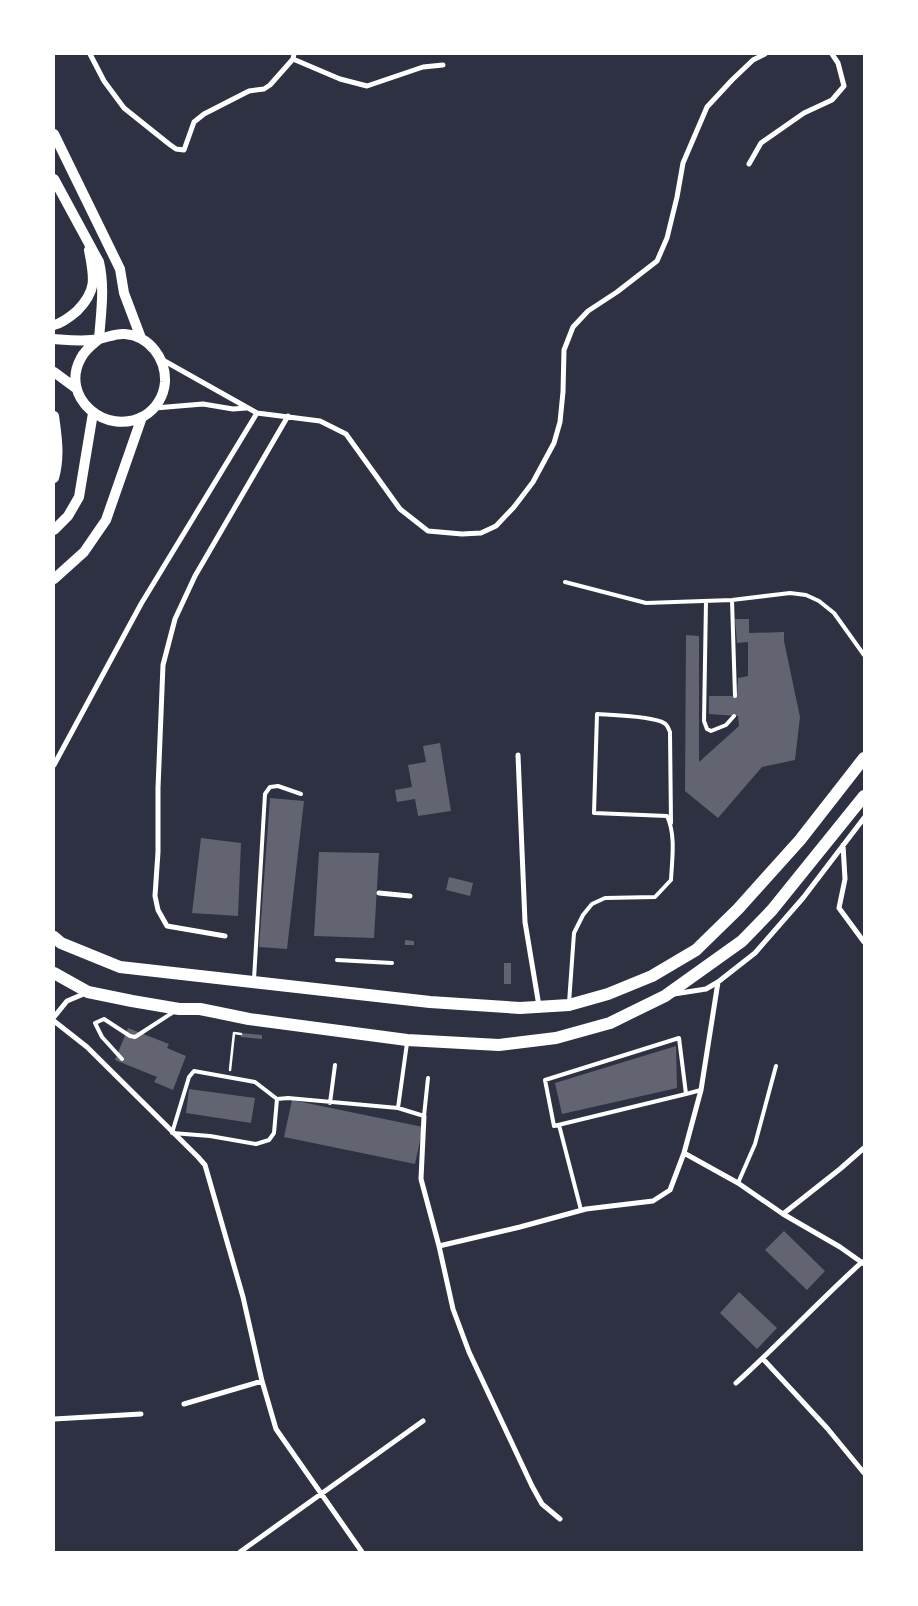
<svg xmlns="http://www.w3.org/2000/svg" width="918" height="1606" font-family="'IBM Plex Sans',sans-serif">
<rect width="100%" height="100%" fill="#2d3142"/>
<path fill="#626471" d="M735 619H749V633L784 632V641L800 717 795 760 762 767 718 818 685 791 686 635 699 636V762L739 726 738 716 709 714V696H737L738 678 748 676V642L737 643Z
M440 743 451 811 418 816 415 799 397 802 395 790 412 787 408 765 426 762 423 746Z
M270 798 304 801 287 949 259 947Z
M201 838 241 843 238 916 192 913Z
M319 852 379 853 374 938 314 936Z
M449 877 473 883 470 896 446 890Z
M405 940 414 941V945H405Z
M504 963H511V984H504Z
M128 1028 169 1044 167 1048 186 1056 173 1090 154 1082 157 1077 115 1060Z
M241 1033 262 1035V1039L241 1037Z
M676 1046 677 1088 562 1114 555 1083Z
M189 1089 255 1098 251 1123 186 1113Z
M292 1100 423 1127 415 1164 284 1137Z
M784 1231 825 1271 807 1290 765 1250Z
M739 1292 777 1328 757 1349 720 1313Z"/>
<g fill="none" stroke-linecap="round" stroke-linejoin="round">
<path stroke="#fff" stroke-width="2.5" d="M230 1070 234 1033 241 1034"/>
<path stroke="#fff" stroke-width="4" d="M565 582 646 603 732 600 790 593 806 595 819 601 834 613 864 655
M732 600 735 696
M706 601 704 721 707 729 711 731 726 725 734 716
M337 960 392 963
M254 979 265 794 270 787 278 786 301 794
M569 1003 574 933 583 915 592 904 605 898 655 897 671 880C672 859 676 835 667 816L594 813 597 714C612 715 653 716 664 723 668 725 668 728 670 732L671 823
M122 1059 102 1037 95 1023 104 1019 130 1036 135 1037 175 1011
M686 1094 679 1038 545 1080 554 1126 686 1094 701 1090
M277 1099 274 1133 269 1140 256 1144 210 1136 172 1133 189 1077 194 1071 255 1082 277 1099 288 1098 398 1108 424 1116 428 1078
M330 1103 335 1065
M398 1108 407 1043
M559 1125 581 1210
M738 1183 755 1144 776 1066"/>
<path stroke="#fff" stroke-width="5" d="M90 54 104 81 124 108 169 144 176 149 184 150 194 122 204 114 249 91 264 89 270 85 293 59 294 54
M293 59 340 79 367 86 423 67 443 65
M749 164 761 143 804 113 832 100 844 86 838 63 832 54
M161 359 257 413 320 421 346 434 400 509 428 531 462 534 481 533 496 526 514 507 533 482 554 443 560 422 563 392 564 350 573 327 588 311 617 292 657 261 667 238 677 197 683 163 707 107 732 80 753 60 765 54
M155 408 203 404 233 409 246 408
M518 755 525 922 539 1006
M54 765 141 604 257 413
M843 845 845 879 839 908 864 942
M379 893 410 896
M225 936 167 926 158 910 155 896 158 852V788L163 665 175 619 195 576 288 416
M718 982 701 1090 684 1153 738 1183 783 1214 840 1247 864 1264
M674 994 706 989 718 982 755 953 803 898 864 818
M54 1017 67 1001 86 993
M54 1021 87 1047 198 1157 205 1165 243 1297 262 1381 276 1429 362 1552
M424 1116 421 1179 439 1246 453 1309 469 1352 532 1486 542 1504 560 1519
M783 1214 840 1169 864 1148
M439 1246 520 1227 586 1209 653 1201 670 1190 684 1153
M763 1359 827 1428 864 1473
M736 1383C779 1344 819 1301 862 1262
M184 1404 262 1381
M54 1419 141 1414
M240 1552 423 1421"/>
<path stroke="#fff" stroke-width="10" d="M54 134 120 269 124 293 141 338
M54 179 99 262C105 287 101 313 99 339
M54 325C62 323 70 317 77 311 98 290 94 277 89 250
M54 339C68 340 85 342 99 339 109 337 116 333 125 334 150 336 166 359 165 382 164 396 156 409 144 416 106 437 59 397 81 358 85 350 92 345 99 339
M54 372 77 389
M54 416C57 437 60 457 54 478
M54 530 68 516 79 497 93 413
M54 579 84 552 106 520 142 417"/>
<path stroke="#fff" stroke-width="12" d="M54 937 61 943 120 967 430 1002 520 1008 569 1005 608 994 652 976 696 950 738 909 800 840 864 758
M54 973 88 992 132 1001 179 1009H200L249 1019 407 1040 499 1045 556 1038 610 1023 665 996 742 941 772 910 864 796"/>
</g>
<rect width="918" height="1606" fill="none" stroke="#ffffff" stroke-width="110"/>
</svg>
